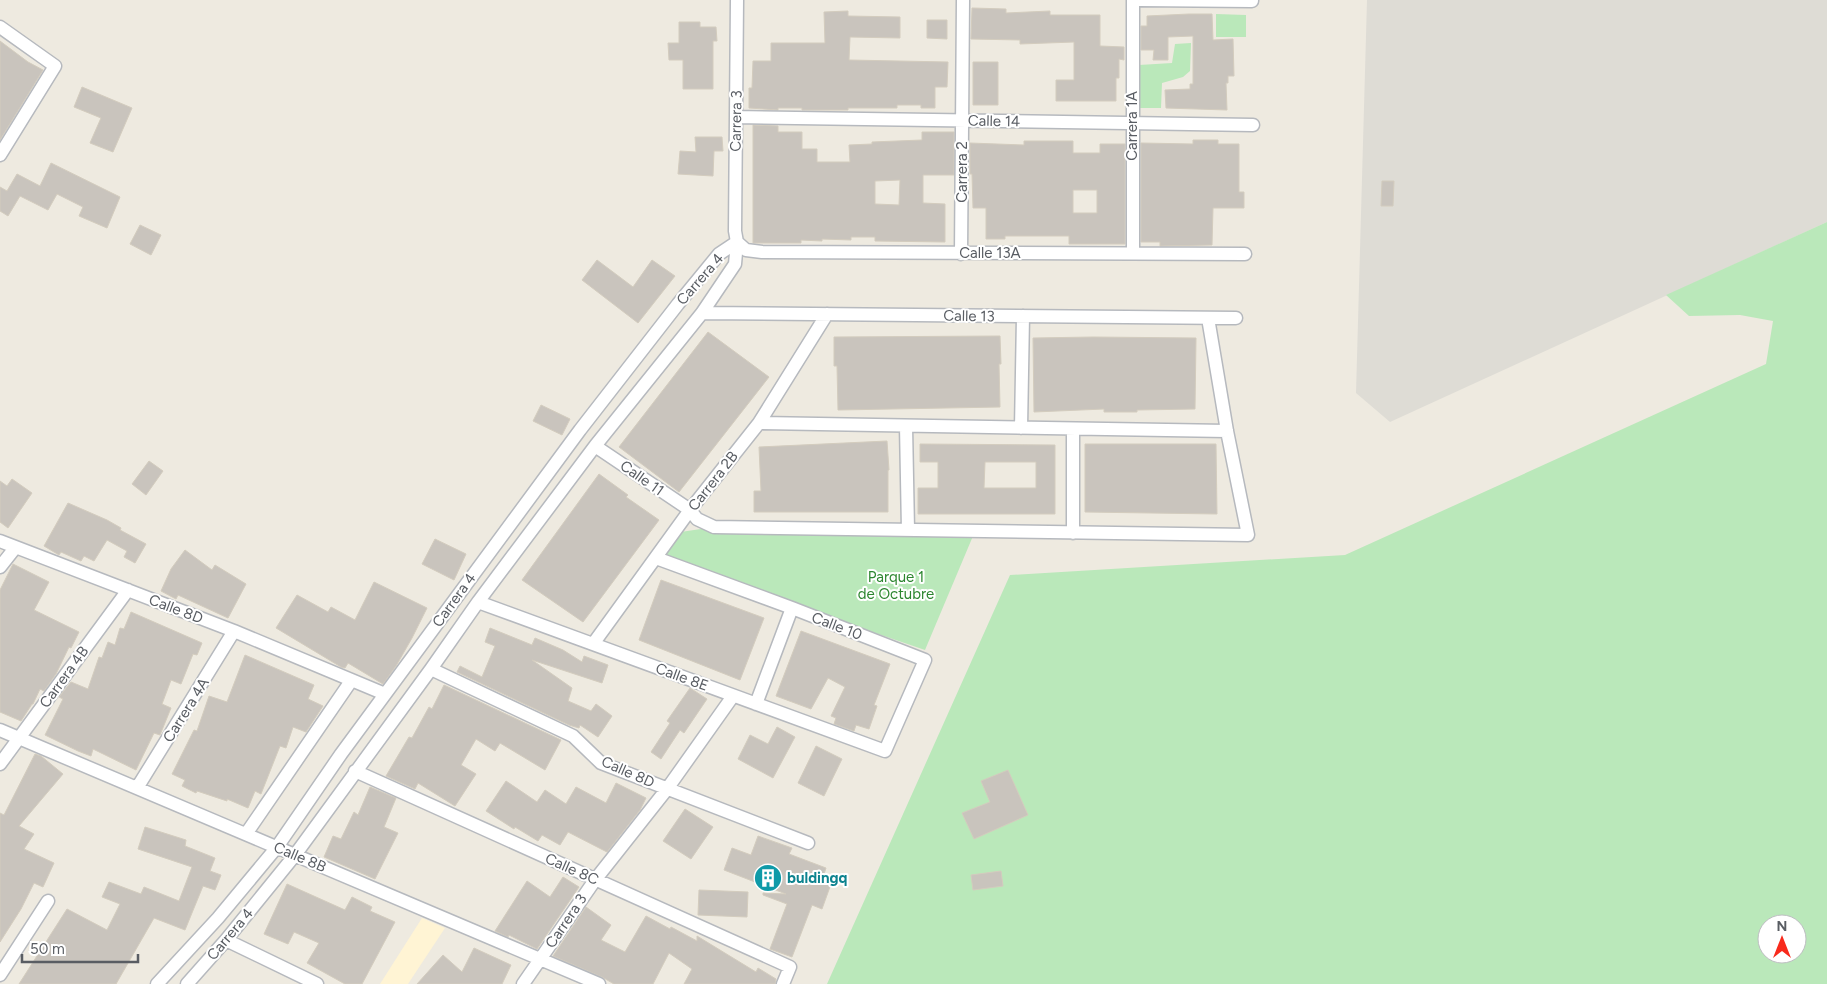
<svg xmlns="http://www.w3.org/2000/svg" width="1827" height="984" font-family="Figtree,sans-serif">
<rect width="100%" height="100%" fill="#eeeae0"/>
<path fill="#fff4d4" d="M422 918 445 928 408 984H380Z"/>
<path fill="#dedcd5" d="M1367 0H1827V222L1390 422 1356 393Z"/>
<path fill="#bae8ba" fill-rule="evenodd" d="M1216 14 1246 15V37H1216Z
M1191 43 1190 71 1183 77 1162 83 1161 108H1137L1139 65 1172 63 1175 44Z
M1827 222V984H827L1010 575 1345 555 1766 364 1773 321 1740 315 1689 316 1666 295ZM1767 924H1797V954H1767Z
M714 527 973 536 925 650 656 558 674 533Z"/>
<path fill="#c9c4bd" stroke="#d3ccbe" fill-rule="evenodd" d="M972 8 1006 9V13L1050 11V15H1100V46L1124 47V60L1119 59V78H1116V101H1056V80H1074V42L1020 44V40L971 39Z
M848 11V16L900 17V38L850 37 849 60 948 62 947 87H935V108H921V105H897V108H848V110H802V108H778V110L749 108V88H752L753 61H771V43H825L824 12Z
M1189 14H1212L1213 40 1233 39 1234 76H1228V83H1226L1227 110 1166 108 1165 90 1190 89V84H1193V36L1168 37V60H1153L1154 50H1141V26H1147V16Z
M927 20H947V39L927 38Z
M679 22H700V27H716L717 41H713V89H683V60H669L668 43H679Z
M0 41 28 62 43 70 0 140Z
M973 62H998V105H973Z
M82 87 132 108 113 152 90 143 101 118 74 107Z
M753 125 778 126V132H802V149H817V162H850L849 145 872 144V142L922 140V132H954V175H923V203L945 204V242L875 241V237H851V240L822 239V241L801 240V243H753ZM900 180 899 205 875 204V181Z
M695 137H722L723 151H714L713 176 678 174 680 151 696 152Z
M1193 140H1218V144H1239V192H1244V208H1213L1212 245 1160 246V242H1141V143L1193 144Z
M1024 141H1073V153H1100V144H1125V244H1069V236H1005V239H986V208H973L972 174H970V143L1024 145ZM1073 190H1097V213H1073Z
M51 163 120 197 107 228 79 216 83 207 57 194 48 210 20 196 8 216 0 211V187L7 191 17 174 40 186Z
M1382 181H1394L1393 206H1381Z
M140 225 161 235 151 255 130 244Z
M597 260 633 287 652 260 675 276 638 323 582 280Z
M708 332 769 377 679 492 619 447Z
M1000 336 1001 364H999L1000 407 838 410 837 366H834V337Z
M1093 337 1196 338 1195 409 1137 410V412H1104V409L1034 412 1033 338Z
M541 405 570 419 562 435 533 421Z
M887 441 889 470H888V512H754V491H761L759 447Z
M920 444 1055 445V514H918V488H938V462H920ZM985 462H1036V488H984Z
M1085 444H1216L1217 514 1085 512Z
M149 461 163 471 146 495 132 484Z
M599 474 628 495 626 497 659 520 583 622 522 580Z
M12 479 32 493 8 528 0 522V481L7 486Z
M68 503 107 520 121 528 120 530 146 544 135 563 124 557 127 551 107 540 94 561 84 556 81 561 61 552 59 555 44 546Z
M435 539 466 554 454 580 422 564Z
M185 550 212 570 215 565 246 584 228 618 178 595 176 599 161 591 171 569Z
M13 564 49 582 34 610 79 632 71 648 69 647 56 674 44 691 40 689 33 704H32L21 721 0 712V590Z
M661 580 764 618 740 680 639 640Z
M374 582 427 608 412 638 396 666 383 684 348 663 345 668 341 667 276 628 297 595 328 612 331 607 355 620Z
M131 612 202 643 197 655 193 654 181 684 171 680 162 704 171 708 160 735 154 733 136 770 93 749 91 756 78 751 45 735 63 699 59 697 71 682 88 689 99 657 102 658 108 642 115 645 120 628 124 629Z
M490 628 532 645 535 638 563 650 582 662 584 656 608 665 602 683 532 660 572 688 568 701 591 711 596 704 612 716 598 737 580 725 579 728 569 725 457 672 460 666 482 677 495 646 485 642Z
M801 631 890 664 874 705 877 706 869 729 856 725 854 731 834 724 836 718 831 716 845 687 828 678 811 709 776 696Z
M245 655 314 685 308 699 323 706 306 732 293 727 286 748 280 746 261 794 255 791 248 808 227 799V801L197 791 196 793 182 786 185 780 172 774 194 730 197 731 209 696 227 702Z
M444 685 561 740 545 770 500 743 495 751 476 739 461 765 476 774 455 806 418 783 415 789 386 776 409 737 412 738 429 707 432 709Z
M690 688 707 699 684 733 680 730 661 759 651 752 670 723 667 721Z
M777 727 795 737 773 778 738 759 750 735 768 744Z
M816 746 842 759 824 796 798 783Z
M35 754 41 756 63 774 19 826 34 834 24 849 54 863 43 887 34 883 21 909 0 942V813L4 815Z
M1008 770 1028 815 974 839 962 813 990 802 981 781Z
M506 781 537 802 545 790 566 804 576 787 606 803 616 783 646 798 640 810 607 852 568 832 560 845 542 835 538 841 515 827 514 829 486 811Z
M370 787 396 798 384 827 398 833 375 879 324 857 333 836 341 839 354 812 358 815Z
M685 809 713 827 691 859 663 841Z
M145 827 186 840 185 846 215 858 210 871 221 875 215 890 203 886 185 930 154 918 116 984H19L67 909 107 930 120 904 102 897 109 882 141 894 144 887 179 901 192 867 138 849Z
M758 836 792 848 789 854 826 868 822 880 831 884 822 909 812 905 792 957 770 949 787 904 763 895V893L786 894 724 870 732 848 751 855Z
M1001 871 1003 886 973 890 971 875Z
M563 877 579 887 537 949 509 935 508 937 495 931 527 881 550 897Z
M287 884 345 910 352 897 372 907 370 911 395 922 362 984H345L307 963 319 943 294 932 288 944 264 934Z
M699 890 748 892 747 917 698 915Z
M586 907 611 925 601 940 625 952 646 916 670 929 671 927 697 941V936L756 972 758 968 776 979 775 984H684L692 969 669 953 653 984H614L602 977 553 956Z
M474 948 511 965 502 984H417L443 955 462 972Z"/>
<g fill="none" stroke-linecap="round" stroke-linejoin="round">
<defs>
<path id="street" d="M1140 0 1252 1
M0 27 55 66 0 155
M736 117 1253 125
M737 242 746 250 762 252 1245 254
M1133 253V0
M961 254 963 0
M702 313 1236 318
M759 423 1227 431
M906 426 908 530
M1021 428 1023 316
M1073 429V533
M595 446 690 510 697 519 714 527 1248 535 1227 431 1208 318
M0 541 234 631 385 694
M0 567 15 548
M478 602 885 751 925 660 792 608 656 558
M593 644 690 510 759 423 827 314
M431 669 573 736 601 763 808 843
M756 704 792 608
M0 730 599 984
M0 764 128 590
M355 771 790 967 783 984
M137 788 234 631
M246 834 351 681
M226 940 317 984
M0 975 48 901
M157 984 218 918 277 847 341 754 580 430 678 304 719 254 737 242
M187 984 226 940 295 855 431 669 478 602 595 446 702 313 735 264 737 242 735 231 737 0
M523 984 595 880 667 789 733 696"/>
</defs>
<use href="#street" stroke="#b6b9be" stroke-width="15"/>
<use href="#street" stroke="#fff" stroke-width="12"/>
</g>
<defs>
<symbol id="building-disc" viewBox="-11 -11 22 22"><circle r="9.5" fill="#0f9aa8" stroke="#fff"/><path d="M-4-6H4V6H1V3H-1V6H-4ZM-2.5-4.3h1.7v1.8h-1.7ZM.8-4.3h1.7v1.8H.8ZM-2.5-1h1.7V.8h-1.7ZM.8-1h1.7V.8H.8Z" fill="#fff"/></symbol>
</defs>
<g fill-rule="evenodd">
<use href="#building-disc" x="752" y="862" width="32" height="32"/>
</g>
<g text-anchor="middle" stroke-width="4" stroke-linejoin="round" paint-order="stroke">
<g font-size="15" fill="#595d63" stroke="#fff">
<text transform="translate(736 121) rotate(-89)" y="5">Carrera 3</text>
<text transform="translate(994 121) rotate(1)" y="5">Calle 14</text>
<text transform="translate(1132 126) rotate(-90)" y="5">Carrera 1A</text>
<text transform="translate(962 172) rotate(-90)" y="5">Carrera 2</text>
<text x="990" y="258">Calle 13A</text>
<text transform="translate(700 279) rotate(-49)" y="5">Carrera 4</text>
<text transform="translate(969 316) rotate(1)" y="5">Calle 13</text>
<text transform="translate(642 478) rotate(35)" y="5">Calle 11</text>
<text transform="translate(713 481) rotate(-52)" y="5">Carrera 2B</text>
<text transform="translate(454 600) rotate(-54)" y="5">Carrera 4</text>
<text transform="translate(176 609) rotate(21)" y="5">Calle 8D</text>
<text transform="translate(837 626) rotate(21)" y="5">Calle 10</text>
<text transform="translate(64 677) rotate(-54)" y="5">Carrera 4B</text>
<text transform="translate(682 677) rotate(20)" y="5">Calle 8E</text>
<text transform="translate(186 710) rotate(-58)" y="5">Carrera 4A</text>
<text transform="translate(628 772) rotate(24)" y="5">Calle 8D</text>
<text transform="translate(300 857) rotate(23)" y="5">Calle 8B</text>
<text transform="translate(572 869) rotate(24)" y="5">Calle 8C</text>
<text transform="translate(566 921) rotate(-56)" y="5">Carrera 3</text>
<text transform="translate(230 934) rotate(-50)" y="5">Carrera 4</text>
</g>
<g font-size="15" fill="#2d8630" stroke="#fff">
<text x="896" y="582">Parque 1<tspan x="896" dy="17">de Octubre</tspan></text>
</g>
<g font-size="15" font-weight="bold" fill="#0d838f" stroke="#fff" text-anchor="start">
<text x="787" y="883">buldingq</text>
</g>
</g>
<g transform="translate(1782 939)"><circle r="24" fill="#ffffff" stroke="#bdbec1"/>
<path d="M0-4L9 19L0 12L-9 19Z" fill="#f82a1c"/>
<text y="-8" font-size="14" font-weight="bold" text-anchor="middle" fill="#595d63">N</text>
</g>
<path d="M22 954v8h116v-8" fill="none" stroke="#595d63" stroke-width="2.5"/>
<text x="30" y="954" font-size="15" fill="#595d63" stroke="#ffffff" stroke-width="4" paint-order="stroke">50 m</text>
</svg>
